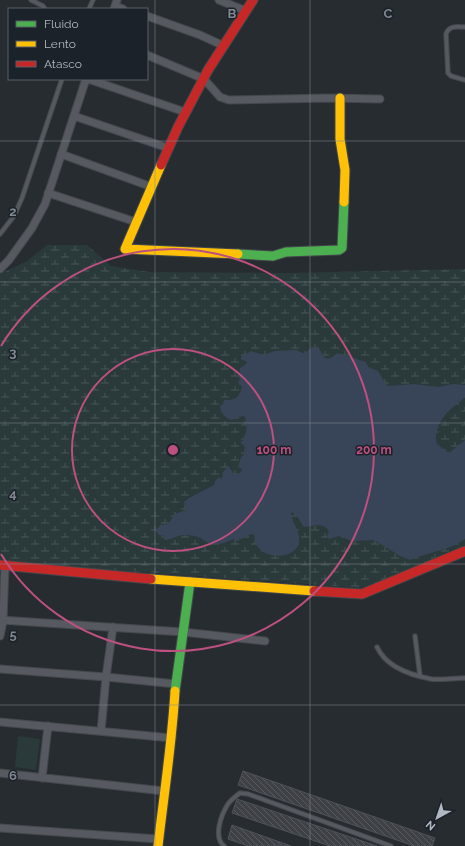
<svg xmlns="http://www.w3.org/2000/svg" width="465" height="846" font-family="Raleway,sans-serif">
<defs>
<pattern id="wetland-marsh" width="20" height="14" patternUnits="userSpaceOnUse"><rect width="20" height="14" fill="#2a393a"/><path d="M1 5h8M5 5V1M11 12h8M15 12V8" fill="none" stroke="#465455"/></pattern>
<pattern id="building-back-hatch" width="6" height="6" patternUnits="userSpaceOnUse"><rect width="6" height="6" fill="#3e4146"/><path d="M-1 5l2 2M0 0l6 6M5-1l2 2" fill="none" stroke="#585a5f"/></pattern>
</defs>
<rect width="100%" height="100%" fill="#272c31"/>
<path fill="url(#wetland-marsh)" d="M47 245H87L111 266 149 272 287 273 465 269V545L373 584 360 588 70 567 0 559V274L27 261Z"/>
<path fill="#2a393a" d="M18 736 40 739 36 770 15 767Z"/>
<path fill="#384558" d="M318 347 324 357 328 359 334 356 337 353 366 362 368 367 378 371 384 381 388 386 414 384 438 387 453 384 465 385C465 388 465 392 465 395 463 401 456 404 452 408 442 416 433 432 437 444L449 453 465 440V539C449 551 428 552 410 560L400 556 374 540 351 541 339 536 329 539 327 536 329 531C323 522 314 526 304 527 299 521 299 515 291 512 291 522 301 532 299 542 296 559 267 560 258 547 255 544 255 539 254 535L252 534 237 541 233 539C226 543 217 546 209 543 205 542 202 538 198 537 194 535 189 536 185 535 177 535 172 540 164 540V536L159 535 155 530 159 527 160 525 168 524 175 514 186 510 184 502 189 498 214 485 215 481 219 477 222 479 223 472 228 466 235 475 240 473 242 469 238 467 241 457 243 456 245 447 240 442 243 441C247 432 247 427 245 417L243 416 231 420C224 417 221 413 220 406L223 404 224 400C235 401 240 397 242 386L239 385 238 380 241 381 239 378 240 368 246 364 247 362 241 359V357L251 351 263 355 275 351 296 350 305 354 309 349Z"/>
<path fill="url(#building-back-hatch)" stroke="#4f5359" d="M243 771 435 838 432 846H414L238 785Z
M237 799 377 846H330L232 813Z
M232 825 291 846H248L228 839Z"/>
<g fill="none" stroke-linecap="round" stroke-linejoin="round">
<defs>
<path id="lane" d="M31 0 43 6 45 9
M89 9 93 0
M465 27C457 27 449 25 446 34L448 73 451 76 465 80
M0 234 14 216 22 198 62 79
M415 636 420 676
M377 647C386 667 410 675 431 679 441 680 454 678 465 678
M224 846C213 837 221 815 228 804 231 800 236 796 240 793L248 794 391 846"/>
<path id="street" d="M219 0 246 11
M115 6 123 9
M114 9 117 0
M147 16 200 35 224 46
M147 55 204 79 220 97 229 100 330 98 380 99
M88 79 185 112
M74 116 168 148
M61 154 152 187
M48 193 136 222
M0 269 9 260 32 228 45 204 86 79
M0 620 183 632 265 641
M0 636 3 621 5 566
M0 669 106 677 176 684
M0 722 172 738
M101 731 106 677 113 627
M0 773 164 791
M42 778 48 726
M0 828 158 839"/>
<path id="fast" d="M238 254 273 256 286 252 339 250 342 248 344 202
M175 691 190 582"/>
<path id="slow" d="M340 98V139L345 170 344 202
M161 165 125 249 238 254
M151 579 314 591
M158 846C164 794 172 743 175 691"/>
<path id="jam" d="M161 165 178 127 208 70 253 0
M0 565 151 579
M314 591 362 594 465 551"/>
</defs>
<use href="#lane" stroke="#44484c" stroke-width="5.5"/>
<use href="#street" stroke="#44484c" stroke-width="9"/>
<use href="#fast" stroke="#44484c" stroke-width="11"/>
<use href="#slow" stroke="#44484c" stroke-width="11"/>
<use href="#jam" stroke="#44484c" stroke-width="11"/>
<use href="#lane" stroke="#565a60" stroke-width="3.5"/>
<use href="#street" stroke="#565a60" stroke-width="7"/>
<use href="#fast" stroke="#4caf50" stroke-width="9"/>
<use href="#slow" stroke="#ffc107" stroke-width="9"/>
<use href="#jam" stroke="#c62828" stroke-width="9"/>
</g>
<path fill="none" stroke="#81878f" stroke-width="1" stroke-opacity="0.55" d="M155 0V846M310 0V846M0 141H465M0 282H465M0 423H465M0 564H465M0 705H465"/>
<g fill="none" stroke="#bc507f" stroke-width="2">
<circle cx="173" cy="450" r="101"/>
<path d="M1 346A201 201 0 1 1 1 554"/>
</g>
<g font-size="13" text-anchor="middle" font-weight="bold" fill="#81878f" stroke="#1c222a" stroke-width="3" stroke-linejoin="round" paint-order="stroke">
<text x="232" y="18">B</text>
<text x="388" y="18">C</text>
<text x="13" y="216">2</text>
<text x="13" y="357">3</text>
<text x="13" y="498">4</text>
<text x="13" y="639">5</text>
<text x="13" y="780">6</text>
</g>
<circle cx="173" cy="450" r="6" fill="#bc507f" stroke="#1c222a" stroke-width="2"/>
<g font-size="12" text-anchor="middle" font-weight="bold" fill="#bc507f" stroke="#1c222a" stroke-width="3" stroke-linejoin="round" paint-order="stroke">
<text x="274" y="454">100 m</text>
<text x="374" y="454">200 m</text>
</g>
<rect x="8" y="8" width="140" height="72" fill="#1c222a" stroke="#585e67"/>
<rect x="16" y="21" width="20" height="6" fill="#4caf50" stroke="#585e67"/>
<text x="44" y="28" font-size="12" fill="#b1b8c2">Fluido</text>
<rect x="16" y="41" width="20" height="6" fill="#ffc107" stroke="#585e67"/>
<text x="44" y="48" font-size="12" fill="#b1b8c2">Lento</text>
<rect x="16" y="61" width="20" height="6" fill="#c62828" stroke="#585e67"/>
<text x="44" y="68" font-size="12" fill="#b1b8c2">Atasco</text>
<g transform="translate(437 818) rotate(220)" stroke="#1c222a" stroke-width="3" paint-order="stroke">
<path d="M0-3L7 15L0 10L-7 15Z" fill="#b1b8c2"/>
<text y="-6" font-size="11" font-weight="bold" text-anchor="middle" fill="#b1b8c2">N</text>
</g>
</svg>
